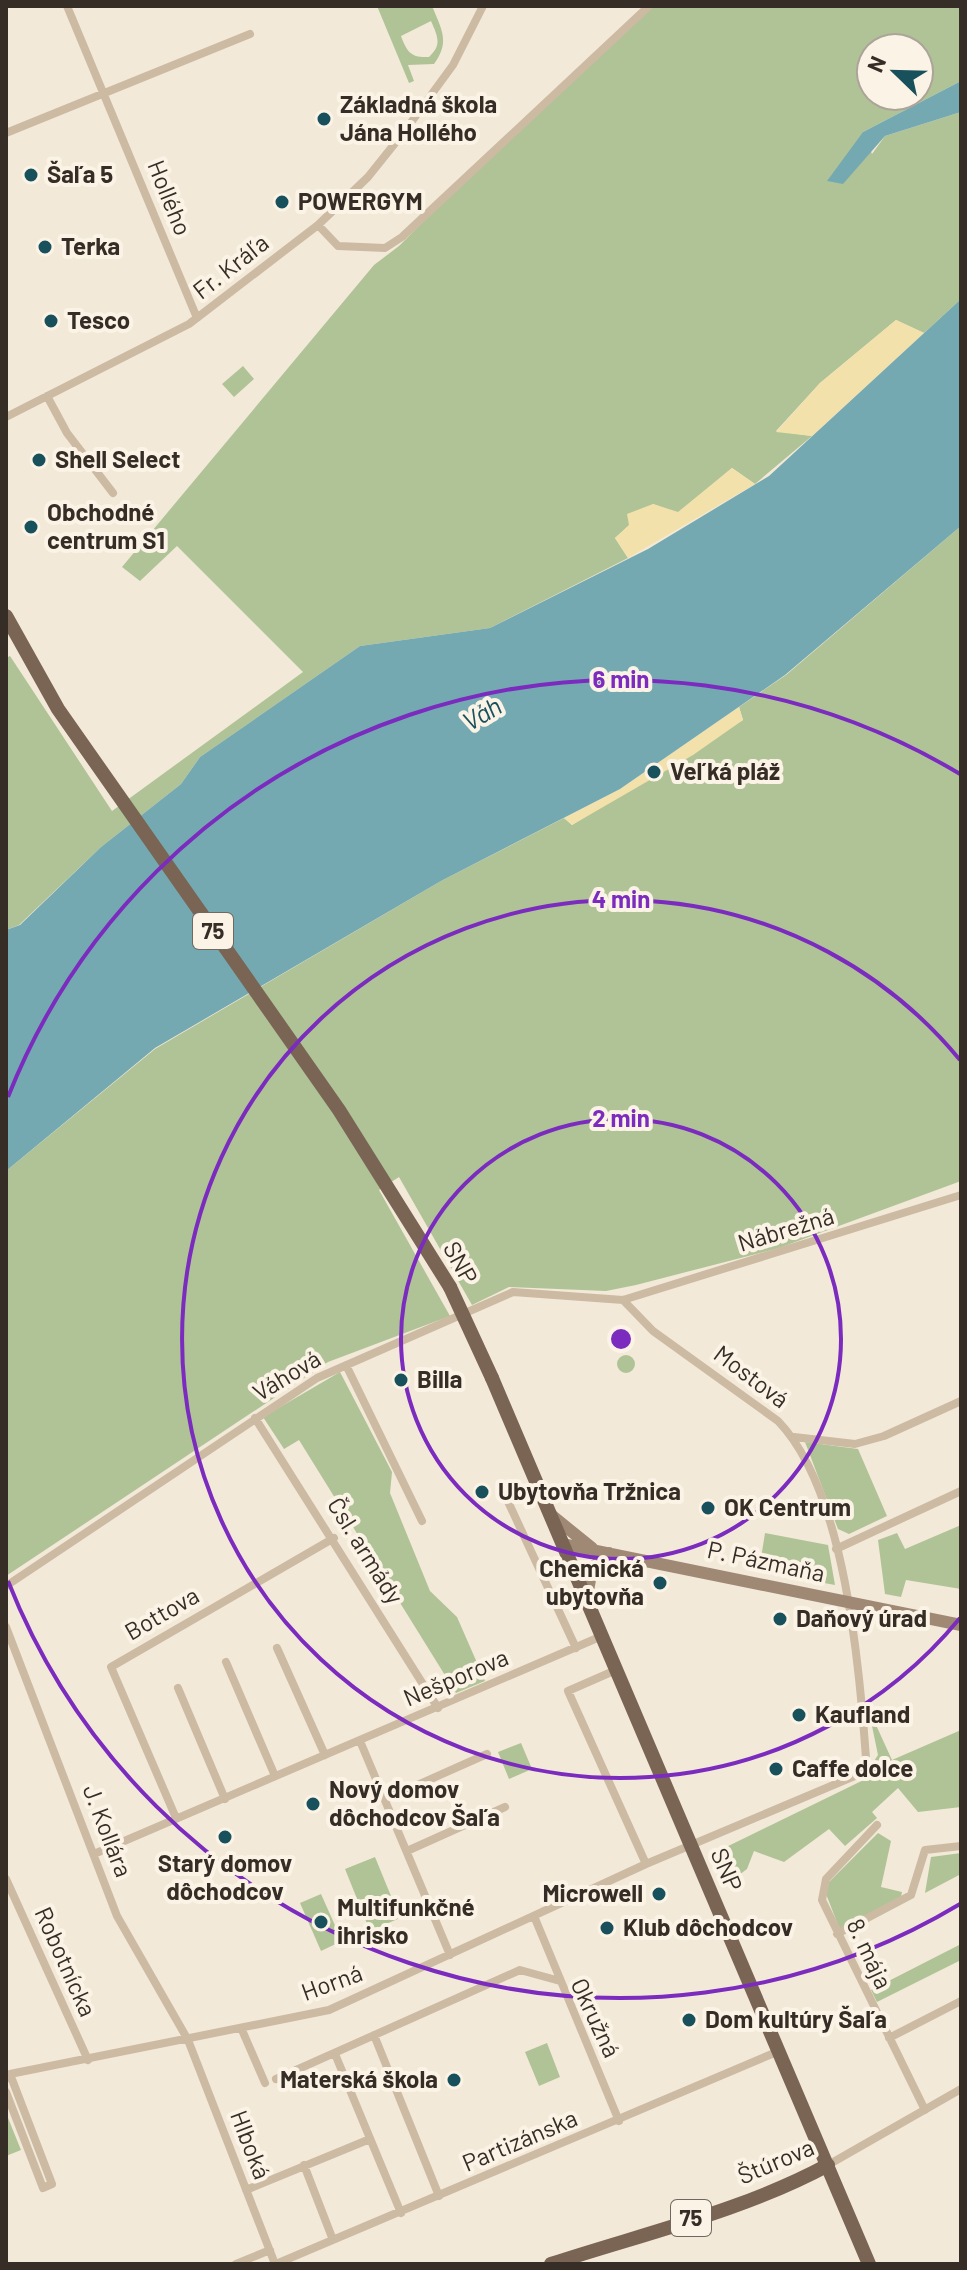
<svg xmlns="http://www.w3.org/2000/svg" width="967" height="2270" font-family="Barlow,sans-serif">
<rect width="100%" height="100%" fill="#f3e9d8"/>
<path fill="#b0c397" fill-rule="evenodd" d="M377 6H432C442 30 450 42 434 64L408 65 414 81 409 83ZM431 21C438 37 442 45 429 57 411 58 407 52 401 36Z
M649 6H961V81L863 132 872 154 885 136 961 112V299L924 333 896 320 820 383 776 431 812 436 755 484 732 468 678 513 653 504 615 538 628 558 490 628 360 646 200 757 181 784 101 847 19 925 6 930V658L10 656 112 811 303 672 177 546 140 581 122 567 374 265 399 246 556 90ZM871 48H919V96H871Z
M243 366 254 379 234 397 222 384Z
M961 526V1181L779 1248 636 1285 606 1291 509 1287 472 1305 399 1177 379 1190 450 1316 328 1362 6 1576V1171L155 1049 441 881 564 818 572 825 743 720 739 707 786 675Z
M617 1364a9 9 0 1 1 18 0a9 9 0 1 1-18 0Z
M340 1372 392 1472 390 1493 430 1591 457 1617 485 1681 456 1693 299 1440 284 1449 263 1417Z
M805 1442 858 1449 887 1516 849 1534 838 1529Z
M961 1525V1589L906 1580 901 1597 885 1594 878 1540 897 1533 905 1549Z
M765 1533 828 1545 835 1585 759 1571Z
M876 1725 892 1760 961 1730V1807L918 1812 898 1788 872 1812 877 1818 845 1846 829 1829 784 1862 754 1851 747 1869 739 1875V1885L731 1888 716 1852 880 1772 865 1775 878 1755 872 1726Z
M521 1743 532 1769 509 1779 498 1752Z
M878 1833 891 1841 881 1887 902 1892 901 1897 840 1930 826 1894 829 1882Z
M961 1853V1874L925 1893 931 1857Z
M375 1857 400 1918 370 1931 345 1869Z
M321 1894 342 1941 321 1951 300 1903Z
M961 1944V1960L877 2002 871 1990Z
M547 2043 560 2077 539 2086 525 2052Z
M6 2113 21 2150 6 2156Z"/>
<path fill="#f2e1ab" d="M896 320 924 333 812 436 776 432 820 383Z
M732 468 755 484 628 558 615 538 629 525 627 514 653 504 678 512Z
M739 707 743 720 693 755 572 825 564 818 620 789Z"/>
<path fill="#75a9b2" d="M961 81V112L885 136 843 184 827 181 863 132Z
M961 299V526L785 675 620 789 441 881 155 1048 6 1171V930L20 925 101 847 181 784 200 757 360 646 490 628 648 549 769 476Z"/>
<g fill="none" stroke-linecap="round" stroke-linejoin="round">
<path stroke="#ccbaa3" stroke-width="8" d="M67 6 197 318
M6 133 250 34
M318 225 338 246 385 248 402 237 649 6
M47 396 67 433 113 493
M6 417 189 324 318 225 368 177 404 132 453 65 483 6
M346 1365 422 1521
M255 1418 438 1708
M794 1437 855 1444 884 1436 961 1401
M504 1493 576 1648
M836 1549 961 1491
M6 1586 317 1378 513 1292 623 1300 961 1195
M6 1627 117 1916 188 2040 275 2264
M277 1648 325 1755
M226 1662 275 1776
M616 1670 568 1691 646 1864
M178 1688 225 1799
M360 1741 450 1955
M386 1799 487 1754
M176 1818 111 1667 334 1538
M877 1825 826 1879 822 1900 925 2110
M407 1851 505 1807
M94 1854 602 1636
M6 1879 88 2060
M534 1916 619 2121
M837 1934 911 1895 925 1850 961 1846
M242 2030 265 2083
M374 2035 439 2196
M889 2038 961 2001
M335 2054 401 2213
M6 2079 10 2074 329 2010 646 1864 857 1775 866 1758C859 1665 845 1490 778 1421L653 1331 623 1300
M276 2079 520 1970 560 1981
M6 2092 43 2188 52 2184 10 2074
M304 2165 333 2240
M828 2165 961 2089
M246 2190 370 2139
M236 2264 270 2250
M276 2264 779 2051"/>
<path stroke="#a08974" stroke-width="12" d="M550 1514 592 1548
M562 1544 961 1625
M587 1597 592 1568 609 1553"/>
<path stroke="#7a6555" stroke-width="14" d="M6 616 58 709 339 1110 450 1287
M492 1378 869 2264
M551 2264C642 2234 743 2211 828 2165"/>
<path stroke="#7a6555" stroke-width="14" d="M450 1287 492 1378"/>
</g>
<g fill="none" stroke="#7b2cbf" stroke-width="4">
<circle cx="621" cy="1339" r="220"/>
<path d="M960 1618A439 439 0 1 1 960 1060"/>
<path d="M960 1904A659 659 0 0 1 8 1581M8 1097A659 659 0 0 1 960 774"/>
</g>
<g fill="#18505b" stroke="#fbf3e5" stroke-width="3">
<circle cx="324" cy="119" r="8"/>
<circle cx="31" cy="175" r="8"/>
<circle cx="282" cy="202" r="8"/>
<circle cx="45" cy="247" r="8"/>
<circle cx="51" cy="321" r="8"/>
<circle cx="39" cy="460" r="8"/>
<circle cx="31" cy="527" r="8"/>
<circle cx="654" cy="772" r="8"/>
<circle cx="401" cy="1380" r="8"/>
<circle cx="482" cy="1492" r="8"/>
<circle cx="708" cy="1508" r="8"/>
<circle cx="660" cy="1583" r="8"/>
<circle cx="780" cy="1619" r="8"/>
<circle cx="799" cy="1715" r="8"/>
<circle cx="776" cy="1769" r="8"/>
<circle cx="313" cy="1804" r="8"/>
<circle cx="225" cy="1837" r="8"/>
<circle cx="659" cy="1894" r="8"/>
<circle cx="321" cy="1922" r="8"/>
<circle cx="607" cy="1928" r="8"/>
<circle cx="689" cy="2020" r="8"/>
<circle cx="454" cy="2080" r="8"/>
</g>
<g text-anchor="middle" stroke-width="8" stroke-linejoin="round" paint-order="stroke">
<g fill="#fbf3e5" stroke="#71685f" stroke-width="2">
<rect x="193" y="913" width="40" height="36" rx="6"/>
<rect x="671" y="2200" width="40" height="36" rx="6"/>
</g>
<g font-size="22" font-weight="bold" fill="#362d26">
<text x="213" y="939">75</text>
<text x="691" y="2226">75</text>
</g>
<g font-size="24" font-weight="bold" fill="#362d26" stroke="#fbf3e5" text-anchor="start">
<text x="340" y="113">Základná škola<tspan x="340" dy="28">Jána Hollého</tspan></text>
<text x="47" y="183">Šaľa 5</text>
<text x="298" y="210">POWERGYM</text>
<text x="61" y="255">Terka</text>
<text x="67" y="329">Tesco</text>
<text x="55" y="468">Shell Select</text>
<text x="47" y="521">Obchodné<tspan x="47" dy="28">centrum S1</tspan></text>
<text x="670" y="780">Veľká pláž</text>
<text x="417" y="1388">Billa</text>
<text x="498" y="1500">Ubytovňa Tržnica</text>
<text x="724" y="1516">OK Centrum</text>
<text x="644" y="1577" text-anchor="end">Chemická<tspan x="644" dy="28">ubytovňa</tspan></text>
<text x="796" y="1627">Daňový úrad</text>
<text x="815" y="1723">Kaufland</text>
<text x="792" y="1777">Caffe dolce</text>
<text x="329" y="1798">Nový domov<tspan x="329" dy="28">dôchodcov Šaľa</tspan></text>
<text x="225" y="1872" text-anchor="middle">Starý domov<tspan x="225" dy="28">dôchodcov</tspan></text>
<text x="643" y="1902" text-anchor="end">Microwell</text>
<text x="337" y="1916">Multifunkčné<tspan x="337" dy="28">ihrisko</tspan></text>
<text x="623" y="1936">Klub dôchodcov</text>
<text x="705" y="2028">Dom kultúry Šaľa</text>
<text x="438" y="2088" text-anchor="end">Materská škola</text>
</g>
<g font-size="24" fill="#362d26" stroke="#fbf3e5">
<text transform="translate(169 198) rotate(68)" y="8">Hollého</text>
<text transform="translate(231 267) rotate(-38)" y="8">Fr. Kráľa</text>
<text transform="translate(786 1230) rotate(-17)" y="8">Nábrežná</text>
<text transform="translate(460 1263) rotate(61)" y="8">SNP</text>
<text transform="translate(287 1376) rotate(-31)" y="8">Váhová</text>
<text transform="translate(751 1377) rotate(37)" y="8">Mostová</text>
<text transform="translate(365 1551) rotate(58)" y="8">Čsl. armády</text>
<text transform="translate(766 1562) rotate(12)" y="8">P. Pázmaňa</text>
<text transform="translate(162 1614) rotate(-30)" y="8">Bottova</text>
<text transform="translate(456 1678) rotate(-23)" y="8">Nešporova</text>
<text transform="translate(107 1831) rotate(69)" y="8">J. Kollára</text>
<text transform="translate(726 1870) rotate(67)" y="8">SNP</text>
<text transform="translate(869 1954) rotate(65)" y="8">8. mája</text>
<text transform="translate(65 1962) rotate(66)" y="8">Robotnícka</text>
<text transform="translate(332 1983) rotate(-20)" y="8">Horná</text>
<text transform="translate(595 2018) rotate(65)" y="8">Okružná</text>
<text transform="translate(520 2141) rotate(-23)" y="8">Partizánska</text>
<text transform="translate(250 2145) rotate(69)" y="8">Hlboká</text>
<text transform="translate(776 2162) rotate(-23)" y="8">Štúrova</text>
</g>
<g font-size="26" font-style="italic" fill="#18505b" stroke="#fbf3e5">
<text transform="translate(482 714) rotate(-31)" y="9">Váh</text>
</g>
</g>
<circle cx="621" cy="1339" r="12" fill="#7b2cbf" stroke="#fbf3e5" stroke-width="4"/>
<g font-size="24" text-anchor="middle" font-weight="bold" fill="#7b2cbf" stroke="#fbf3e5" stroke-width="8" stroke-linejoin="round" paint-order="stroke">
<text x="621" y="688">6 min</text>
<text x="621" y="908">4 min</text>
<text x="621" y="1127">2 min</text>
</g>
<rect width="967" height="2270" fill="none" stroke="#362d26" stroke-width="16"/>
<g transform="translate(895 72) rotate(293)"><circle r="38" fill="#fbf3e5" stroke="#aca499" stroke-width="2"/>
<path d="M0-6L14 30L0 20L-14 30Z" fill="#18505b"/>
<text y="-12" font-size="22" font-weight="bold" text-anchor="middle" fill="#362d26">N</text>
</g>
</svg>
